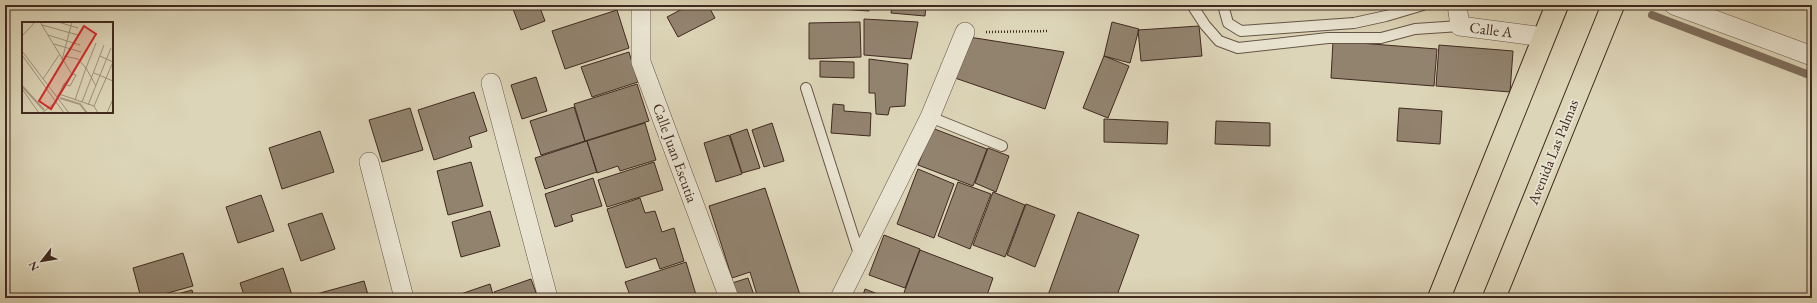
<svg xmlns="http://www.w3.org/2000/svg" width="1817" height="303" font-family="'EB Garamond',serif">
<rect width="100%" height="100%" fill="#ddd5b8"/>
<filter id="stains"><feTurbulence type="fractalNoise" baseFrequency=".005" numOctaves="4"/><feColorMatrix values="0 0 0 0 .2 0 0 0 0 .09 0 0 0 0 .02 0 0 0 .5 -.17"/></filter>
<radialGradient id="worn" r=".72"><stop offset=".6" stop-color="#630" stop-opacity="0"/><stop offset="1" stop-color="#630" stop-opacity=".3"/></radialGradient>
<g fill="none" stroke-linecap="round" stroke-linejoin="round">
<path stroke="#7e6e5c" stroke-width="8" d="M1652 15 1812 76"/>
</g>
<path fill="#92836f" stroke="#402a20" d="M524 5H539L545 21 521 30 513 9Z
M690 5H708L715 18 678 37 667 17Z
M801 5H825V7Z
M827 5H869V11L826 8Z
M892 5H926L925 16 891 13Z
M617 10 629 48 565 69 552 31Z
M864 19 918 22 911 59 864 55Z
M860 22 861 57 809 59V23Z
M1112 22 1139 29 1130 63 1104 56Z
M1199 26 1202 56 1141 61 1138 30Z
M969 37 1064 52 1045 109 955 78Z
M1333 41 1437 49 1434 86 1331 78Z
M1439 45 1513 51 1510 92 1436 86Z
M629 52 638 82 592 97 581 67Z
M1104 56 1129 66 1108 118 1083 108Z
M869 59 908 64 905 106 890 107 888 115 876 114 875 93H869Z
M820 61 854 62V78L820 77Z
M536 77 547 111 522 119 511 85Z
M637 84 649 121 585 141 574 104Z
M474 92 487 131 469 137 472 147 434 160 418 110Z
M833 104 844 105V111L871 113 870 136 831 133Z
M574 107 585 141 541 155 530 121Z
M410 108 423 150 382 162 369 120Z
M1399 108 1442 111 1440 144 1397 141Z
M1104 119 1168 122 1167 144 1104 142Z
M1216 121 1270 123V146L1215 144Z
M645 123 656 160 620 171 618 166 597 173 587 141Z
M772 123 784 161 764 167 752 130Z
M932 128 987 149 973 186 918 165Z
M747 129 760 168 742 173 730 135Z
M320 131 334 172 282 189 269 148Z
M729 135 742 174 716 182 704 143Z
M587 141 597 172 545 189 535 158Z
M988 148 1009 156 996 192 975 183Z
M471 162 483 206 448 215 437 171Z
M654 162 663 190 607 207 598 180Z
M918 169 954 184 934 238 897 224Z
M593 178 602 206 571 215 573 221 555 227 545 194Z
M958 182 991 194 970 249 938 236Z
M765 188 801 298H758L750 272 732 278 709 206Z
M993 192 1025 205 1005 257 973 245Z
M261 195 274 231 238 243 226 207Z
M640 198 645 213 655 211 662 232 674 228 684 261 660 269 656 258 626 268 607 209Z
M1026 204 1055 215 1035 267 1007 255Z
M490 211 500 246 461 257 452 222Z
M1078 212 1139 235 1116 298H1047Z
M322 213 335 249 301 261 288 224Z
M884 235 920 249 905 288 869 275Z
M920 250 993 278 986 298H902Z
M183 253 193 286 150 298H141L133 268Z
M686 262 697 298H631L625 282Z
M283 268 293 298H245L240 283Z
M748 278 755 298H734L729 284Z
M531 279 538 298H496L494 292Z
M364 281 369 298H310L309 296Z
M490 284 494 298H456L455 296Z
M865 289 888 298H862Z
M192 290 194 298H163Z"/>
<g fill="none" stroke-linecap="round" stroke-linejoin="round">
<defs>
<path id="service" d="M1192 5 1205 25 1219 41 1238 48 1328 38H1381L1415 29 1460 26
M1223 5 1228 23 1241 31 1354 23 1386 16 1423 5
M806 88 860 257
M930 117 1002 146"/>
<path id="minor" d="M641 5V62L729 298
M1457 5 1460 26 1544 37
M1674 5 1812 56
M491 83 548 298
M369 162 404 298
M840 298 930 117 965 32"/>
<path id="primary" d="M1439 298 1557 5
M1494 298 1613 5"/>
</defs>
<use href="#service" stroke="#675546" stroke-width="12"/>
<use href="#minor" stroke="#675546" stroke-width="20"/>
<use href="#primary" stroke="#402a20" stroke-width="24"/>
<path stroke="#402a20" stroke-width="2.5" stroke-dasharray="1 2" stroke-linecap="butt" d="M986 32 1049 31"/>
<use href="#service" stroke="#e9e4d1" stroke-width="10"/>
<use href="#minor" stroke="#e9e4d1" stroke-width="19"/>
<use href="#primary" stroke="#ddd5b8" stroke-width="22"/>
</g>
<g text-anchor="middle" stroke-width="4" stroke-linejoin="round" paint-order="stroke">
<g font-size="15" fill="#402a20" stroke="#e9e4d1">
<text transform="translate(1491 30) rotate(7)" y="5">Calle A</text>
<text transform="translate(1553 152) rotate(-68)" y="5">Avenida Las Palmas</text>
<text transform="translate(675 153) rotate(70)" y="5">Calle Juan Escutia</text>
</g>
</g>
<g transform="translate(22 22)">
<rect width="91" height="91" fill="#ddd5b8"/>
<path fill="none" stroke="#a89b84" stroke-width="2" d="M0 64 22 88M38 76 58 82 65 91"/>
<path fill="none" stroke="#9e917b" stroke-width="1" d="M18 0 49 51M36 0 56 6M20 3 56 13M26 13 58 23M0 14 13 0M32 22 59 30M0 29 47 91M0 33 42 91M42 34 56 37 64 46 53 78M78 34 91 40M40 38 50 0M72 51 91 59M21 57 37 33M74 64 64 46 74 21M0 67 17 91M37 72 42 62 51 52 54 53 48 64 42 62 38 72M34 75 37 72 72 84 76 91M60 80 82 23M66 83 89 26M72 84 91 40M20 91 35 79M85 91 91 77"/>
<path fill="#d62828" fill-opacity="0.15" stroke="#d62828" stroke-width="2" d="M62 4 74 12 29 87 17 79Z"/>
<rect width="91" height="91" fill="none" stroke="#402a20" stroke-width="2"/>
</g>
<rect width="1817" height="303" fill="none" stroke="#ddd5b8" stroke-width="20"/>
<rect x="6" y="6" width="1805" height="291" fill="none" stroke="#402a20" stroke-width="2"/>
<rect x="10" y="10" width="1797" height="283" fill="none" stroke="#402a20"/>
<g transform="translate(42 261) rotate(239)" stroke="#e9e4d1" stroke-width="3" paint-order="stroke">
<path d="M0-3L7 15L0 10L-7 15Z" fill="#402a20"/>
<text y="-6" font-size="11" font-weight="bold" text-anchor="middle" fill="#402a20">N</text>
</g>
<rect width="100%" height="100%" filter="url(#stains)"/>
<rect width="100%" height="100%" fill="url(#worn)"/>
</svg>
